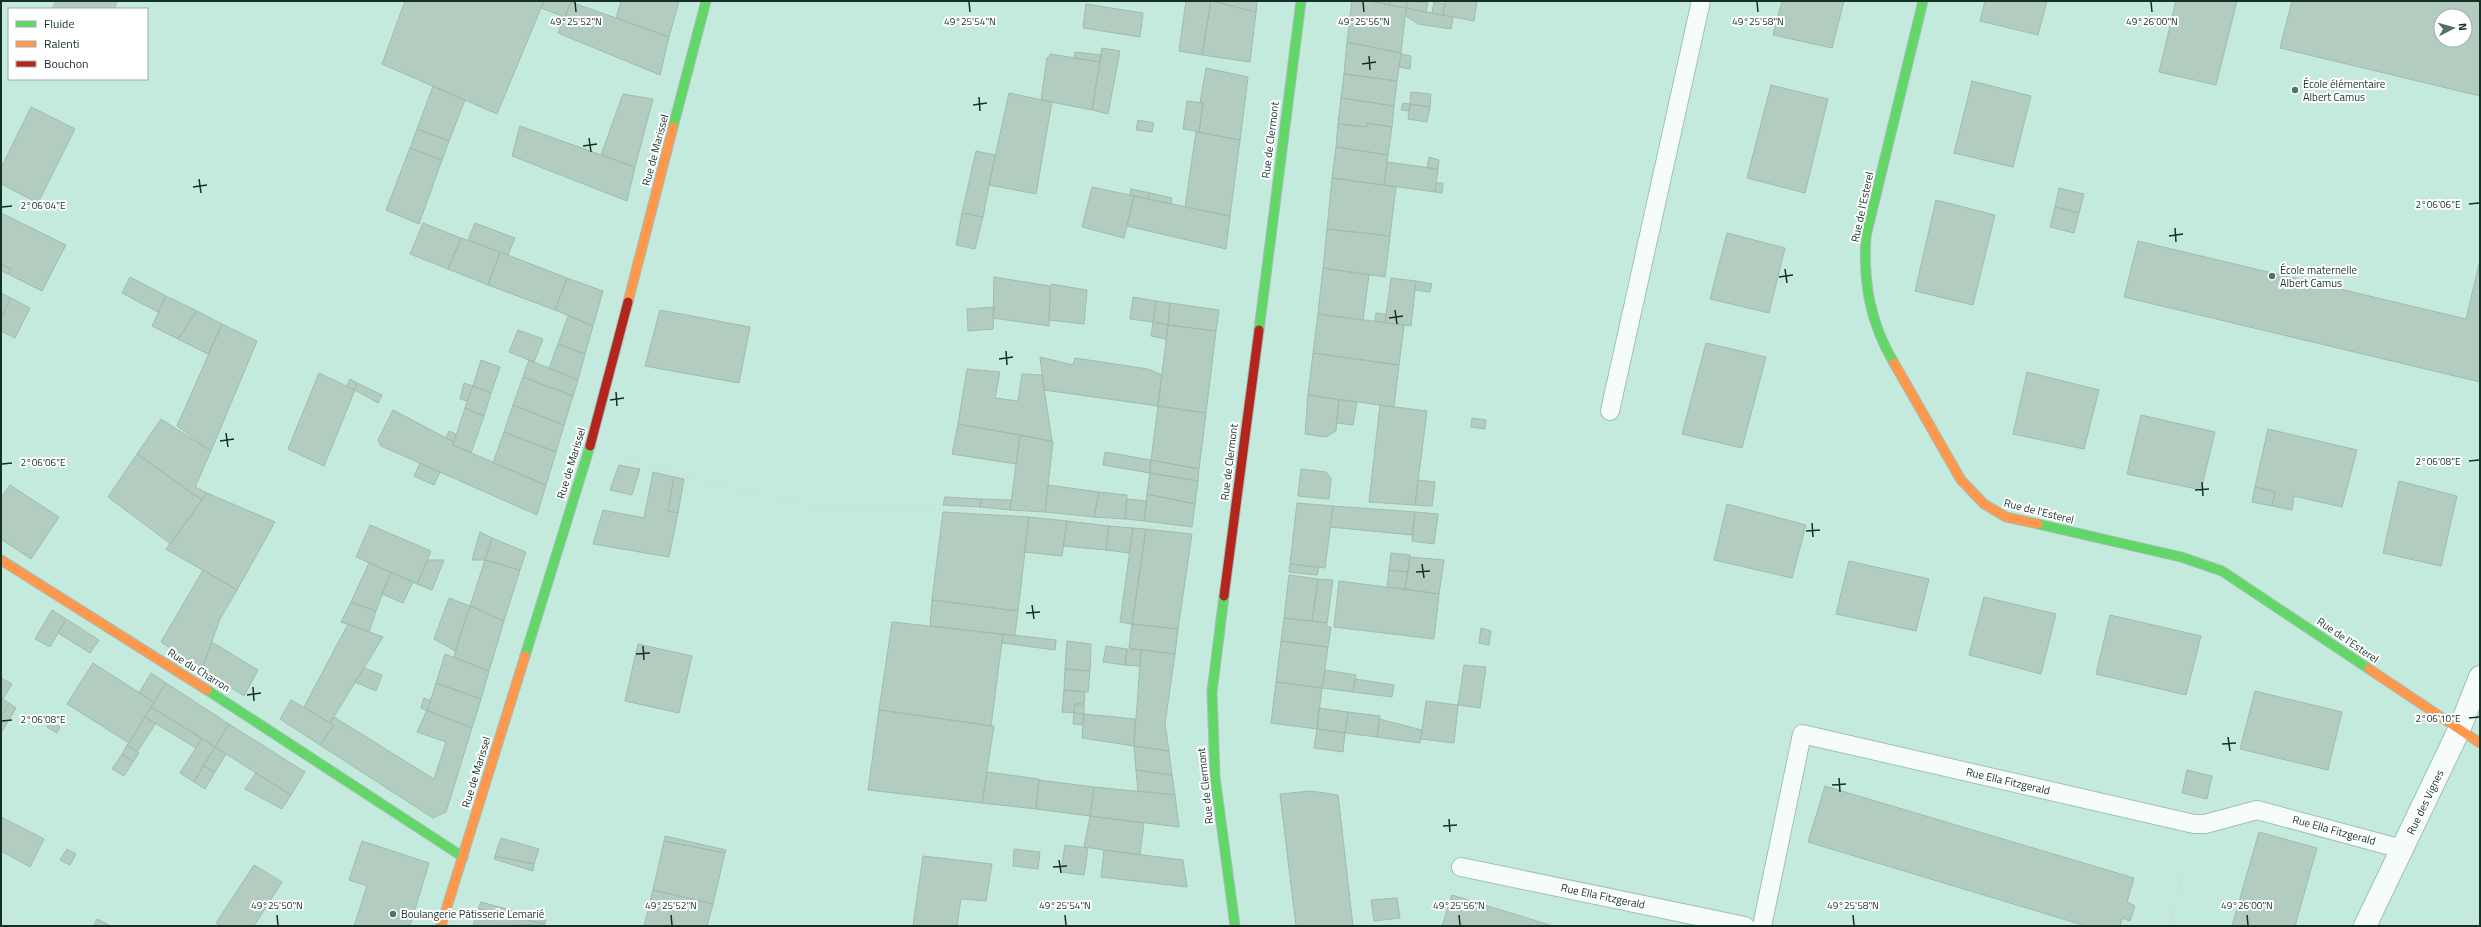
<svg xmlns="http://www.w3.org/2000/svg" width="2481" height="927" font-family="'Titillium Web',sans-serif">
<rect width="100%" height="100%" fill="#c4e9dd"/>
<path fill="#b2cdc0" stroke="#a1bbaf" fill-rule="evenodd" d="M56 1H117L114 9H52Z
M405 1H544L497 114 382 64Z
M544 1H570L571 2 565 17 541 8Z
M621 1H679L669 37 616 18Z
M1186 1H1211L1202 55 1179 51Z
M1211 1 1256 12 1250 62 1202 55Z
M1213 1H1257L1256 12Z
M1352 1H1369L1406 8 1401 53 1347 42Z
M1369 1H1390L1389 5Z
M1390 1H1407L1406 8 1389 5Z
M1407 1 1428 3 1426 12 1406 8Z
M1445 1H1477L1474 21 1443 15Z
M1782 1H1844L1832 48 1773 35Z
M1985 1H2047L2038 35 1980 21Z
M2176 1H2237L2216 85 2159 72Z
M2292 1H2480V96L2280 48ZM2441 16H2465V40H2441Z
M571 2 669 37 660 75 558 33Z
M1434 2 1445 4 1443 15 1432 13Z
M1086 4 1143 13 1140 37 1083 28Z
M1406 8 1453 17 1451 29 1418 24 1406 16Z
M1347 42 1401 53 1397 81 1344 74Z
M1102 48 1120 51 1108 114 1092 110Z
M1075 52 1102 55 1100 62 1074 58Z
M1051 54 1100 62 1092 110 1041 100 1047 58Z
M1401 54 1411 56 1410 69 1399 67Z
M1206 68 1248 77 1240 140 1199 132 1203 103H1200Z
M1344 74 1397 81 1394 106 1341 98Z
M1972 81 2031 96 2013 167 1954 153Z
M1771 85 1828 99 1805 193 1747 178Z
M433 86 465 100 449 141 417 129Z
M1411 92 1431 94 1430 107 1410 104Z
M1009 93 1052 102 1036 194 989 185Z
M623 94 653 99 635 167 601 155Z
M1341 98 1394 106 1392 127 1367 123V127L1338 124Z
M1187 101 1203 103 1199 132 1183 129Z
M1403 103 1410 104 1409 111 1401 110Z
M1410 104 1430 107 1427 122 1408 119Z
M31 107 75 129 38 203 1 184V168Z
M1138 120 1154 123 1152 132 1136 130Z
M1367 123 1392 127 1388 155 1336 147 1338 124 1367 127Z
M520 126 635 167 627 201 512 156Z
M417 129 449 141 442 160 410 148Z
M1196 132 1240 140 1230 216 1185 207Z
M1336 147 1388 155 1384 185 1332 178Z
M410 148 442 160 419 224 386 210Z
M976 151 995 155 983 217 962 213Z
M1429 157 1439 160 1438 169 1427 168Z
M1387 162 1438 169 1435 192 1384 185Z
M1332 178 1396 187 1390 236 1327 229Z
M1436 183H1443L1442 193 1435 192Z
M1092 187 1134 196 1124 238 1082 227Z
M2059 188 2084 194 2079 213 2055 207Z
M1131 189 1150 193 1148 199 1130 195Z
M1150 193 1172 198 1171 204 1148 199Z
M1134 196 1230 216 1226 249 1127 226Z
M1936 200 1995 215 1973 305 1915 291Z
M2055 207 2079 213 2074 233 2050 227Z
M1 213 66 245 42 291 8 274 11 269 1 264Z
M962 213 983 217 975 249 956 245Z
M423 223 461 238 448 269 410 254Z
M475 223 515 238 508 255 468 240Z
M1327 229 1390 236 1385 277 1323 268Z
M1727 233 1785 248 1769 313 1710 299Z
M461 238 500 252 488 285 448 269Z
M2138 241 2466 319 2480 260V382L2124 297Z
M500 252 567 278 555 310 488 285Z
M1 264 11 269 8 274 1 271Z
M1323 268 1369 275 1363 320 1318 314Z
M130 277 166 296 158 312 122 293Z
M994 277 1050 286 1049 326 993 318Z
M567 278 603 291 593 326 555 310Z
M1391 278 1416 281 1411 326 1385 323Z
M1416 281 1432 284 1430 292 1415 290Z
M1051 284 1087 290 1084 324 1049 320Z
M1 293 11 298 1 318Z
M166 296 197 311 178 339 152 326Z
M1133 297 1156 301 1153 322 1130 319Z
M11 298 30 308 15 338 1 331V318Z
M1156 301 1170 303 1168 325 1153 322Z
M1170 303 1219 310 1216 331 1168 325Z
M994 307 993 329 968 331 967 309Z
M660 310 750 327 739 383 645 366Z
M197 311 222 324 208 354 178 339Z
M1376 313 1386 314 1385 323 1375 321Z
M1318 314 1404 325 1399 365 1313 353Z
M568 316 593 326 585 354 558 344Z
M1153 322 1168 325 1166 339 1151 336Z
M222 324 257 341 211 451 177 426Z
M1168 325 1216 331 1206 413 1158 406Z
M518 330 543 339 534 362 509 352Z
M1706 343 1766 357 1742 448 1682 434Z
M558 344 585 354 578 380 549 368Z
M1313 353 1399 365 1394 407 1308 395Z
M1040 357 1073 365 1075 358 1148 369 1162 375 1158 406 1044 390Z
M481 360 500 367 491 393 473 386Z
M529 360 578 380 573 396 523 377Z
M967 369 1000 372 995 398 1018 401 1022 374 1042 375 1052 441 958 424Z
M2027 372 2099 390 2084 449 2013 434Z
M319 373 355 390 324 466 288 449Z
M523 377 573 396 564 425 513 405Z
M350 379 357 383 355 390 347 386Z
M357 383 382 395 378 403 355 390Z
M464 383 473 386 467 401 460 399Z
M473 386 491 393 484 416 465 408Z
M1308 395 1339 400 1336 431 1326 437 1305 434Z
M1339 400 1357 402 1353 425 1336 423Z
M513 405 564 425 556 452 504 432Z
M1380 405 1427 411 1415 505 1369 502Z
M1158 406 1206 413 1199 469 1151 460Z
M465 408 484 416 471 453 453 445Z
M393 410 454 442 453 445 546 485 537 515 381 446 378 440Z
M2141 415 2215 432 2201 490 2127 474Z
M1472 418 1486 420 1485 429 1471 427Z
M161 419 211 451 195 487 207 493 202 500 137 454Z
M958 424 1020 435 1016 464 952 454Z
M2268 429 2357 450 2342 507 2294 496 2292 510 2272 506 2275 492 2255 487Z
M449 431 456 434 454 442 446 438Z
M504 432 556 452 546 485 493 463Z
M1020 435 1053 442 1045 512 1010 510Z
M1105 452 1151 460 1150 473 1103 465Z
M137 454 202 500 171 544 108 497Z
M1151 460 1199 469 1198 481 1150 473Z
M420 463 440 472 434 485 414 476Z
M619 465 640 469 632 495 610 490Z
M1301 469 1326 472 1331 478 1329 499 1298 496Z
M653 472 674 477 668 511 678 513 669 557 593 544 603 510 644 518Z
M1150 473 1198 481 1195 504 1147 494Z
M674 477 684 479 678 513 668 511Z
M1418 480 1435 482 1432 506 1415 505Z
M2399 481 2457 496 2441 566 2383 553Z
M10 485 59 517 31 559 1 539V498Z
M1048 485 1099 492 1094 517 1045 512Z
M2255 487 2275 492 2272 506 2252 502Z
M1099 492 1127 495 1125 519 1094 517Z
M207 493 275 522 237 590 166 549Z
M1147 494 1195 504 1192 527 1144 521Z
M945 497 981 499 980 507 943 505Z
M981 499 1011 500 1010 510 980 507Z
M1127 499 1147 501 1144 521 1125 519Z
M1297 503 1333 506 1325 568 1290 564Z
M1727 504 1806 525 1792 578 1714 560Z
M1333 506 1415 512 1412 535 1330 527Z
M943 512 1029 517 1018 611 932 600Z
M1415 512 1438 514 1434 544 1412 541Z
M1029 517 1067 521 1062 556 1024 552Z
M1067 521 1109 526 1106 550 1063 546Z
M370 525 431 551 417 584 356 557Z
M1109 526 1133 528 1129 553 1106 550Z
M1133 528 1146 529 1132 624 1120 622Z
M1146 529 1192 534 1178 629 1132 624Z
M480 532 492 538 485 560H472Z
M492 538 526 552 520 570 485 560Z
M1391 553 1410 555 1408 572 1389 570Z
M1410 557 1444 560 1439 594 1405 589Z
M428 560H444L432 590 417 584Z
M485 560 520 570 504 621 470 606Z
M1849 561 1929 579 1916 631 1836 614Z
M369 563 391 572 376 611 351 602Z
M1290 564 1319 567 1317 575 1289 572Z
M203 570 237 590 220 619 202 669 161 642Z
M1389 570 1408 572 1405 589 1387 587Z
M391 572 413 582 403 603 382 594Z
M1289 575 1318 579 1312 621 1284 618Z
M1318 579 1333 580 1327 623 1312 621Z
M1339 581 1439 594 1434 639 1334 627Z
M1984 597 2056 614 2041 674 1969 655Z
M449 598 470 606 455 651 434 639Z
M932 600 1018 611 1015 636 930 626Z
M351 602 376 611 369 632 341 622Z
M470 606 504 621 489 671 454 657Z
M52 610 66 619 50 647 35 639Z
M2110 615 2201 636 2186 695 2096 674Z
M1284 618 1327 623V627H1331L1328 647 1281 641Z
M66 619 99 640 90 653 58 633Z
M892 622 1003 634 991 726 879 710Z
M348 624 383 637 330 723 304 707Z
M1132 624 1178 629 1175 654 1129 648Z
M1481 628 1491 631 1489 645 1479 643Z
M1003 634 1056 640 1055 650 1002 643Z
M1067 641 1091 644 1090 671 1065 669Z
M1281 641 1328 647 1322 688 1276 682Z
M212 642 258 670 244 696 202 669Z
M638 644 692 656 679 713 625 701Z
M1106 646 1127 649 1125 665 1103 662Z
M1127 649 1141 650 1140 666 1125 665Z
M1141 650 1175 654 1165 724 1169 751 1134 746Z
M445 654 489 671 481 699 436 683Z
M93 663 154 702 129 743 67 704Z
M1464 665 1486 667 1480 708 1458 705Z
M364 668 382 675 376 691 355 682Z
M1065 669 1090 671 1088 692 1064 690Z
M1325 670 1356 675 1353 692 1322 688Z
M151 673 166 683 154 702 139 693Z
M1 678 12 684 3 699 1 698Z
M1355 679 1394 685 1392 697 1353 692Z
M1276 682 1322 688 1317 729 1271 723Z
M166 683 229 724 215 747 151 707Z
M436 683 481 699 472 728 427 711Z
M1064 690 1085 692 1084 704H1075L1074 713 1062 712Z
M2255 691 2342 712 2328 770 2240 749Z
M1 698 9 703 1 717Z
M424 698 431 701 427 711 421 708Z
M291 700 334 725 320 745 280 719Z
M1426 701 1458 705 1454 743 1421 739Z
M9 703 16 708 1 733V717Z
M1075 704H1084V714L1074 713Z
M151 707 202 738 196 748 145 717Z
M1319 708 1348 712 1345 733 1317 729Z
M427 710 472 728 446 812 433 818 320 745 334 725 330 723 334 717 434 779 446 742 417 732Z
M879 710 994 726 982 803 868 790Z
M1348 712 1380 716 1377 737 1345 733Z
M1074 713 1084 714 1083 725 1073 724Z
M1084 714 1135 719 1134 746 1082 738Z
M145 717 156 723 137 752 127 745Z
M1379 719 1422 730 1420 743 1377 737Z
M50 721 60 727 57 733 47 727Z
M229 724 305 772 291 795 215 747Z
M1317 729 1345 733 1343 752 1314 748Z
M202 738 215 747 194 782 180 773Z
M127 745 139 753 133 762 122 754Z
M1134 746 1169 751 1172 775 1136 770Z
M215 747 226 754 215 772 203 766Z
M122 754 133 762 124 776 112 769Z
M203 766 215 772 205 789 194 782Z
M1136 770 1172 775 1175 795 1138 791Z
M2187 770 2212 776 2207 799 2182 793Z
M987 772 1039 779 1036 809 982 803Z
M256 773 291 795 282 809 245 789Z
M1039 780 1094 787 1090 816 1036 809Z
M1825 786 2134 878 2127 902 2135 906 2130 921 2122 918 2120 926H2086L1808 842Z
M1094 787 1175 795 1179 827 1090 816Z
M1311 791 1338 795 1353 926H1296L1280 794Z
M1090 816 1144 823 1140 855 1084 847Z
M1 817 44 839 30 867 1 851Z
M2259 832 2317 848 2295 926H2232Z
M665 836 726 850 725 853 664 841Z
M501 838 539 849 534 864 495 856Z
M362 841 429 863 410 926H354L367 886 349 880Z
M664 841 725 853 713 904 653 890Z
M1065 845 1088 848 1084 875 1061 872Z
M67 849 76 854 70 865 60 860Z
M1014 849 1040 852 1038 869 1013 866Z
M1104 850 1183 860 1187 887 1101 877Z
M495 856 534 864 533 871 494 859Z
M923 856 992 864 986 901 961 899 957 926H913Z
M254 865 282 882 254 926H221L216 923Z
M653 890 713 904 707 926H644Z
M1452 895 1553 926H1442Z
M1397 898 1400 918 1374 921 1371 900Z
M481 902 546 920 545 924 478 909Z
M478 909 545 924 473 926Z
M97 919 111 926H94Z"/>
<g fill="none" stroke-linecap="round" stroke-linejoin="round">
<defs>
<path id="lane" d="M1610 411 1701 1
M1461 867 1745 926
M1762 926 1802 734 2194 824H2205L2257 810 2402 849"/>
<path id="street" d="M2365 926 2459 730 2480 677"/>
<path id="fast" d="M673 127 706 1
M1259 330 1301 1
M1894 363C1870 323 1863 282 1866 236L1923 1
M2038 524 2181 557 2222 571 2369 669
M1224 596 1212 692 1215 777 1235 926
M525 656 590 446
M207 690 463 857"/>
<path id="slow" d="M628 302 673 127
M1894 363 1961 480 1984 504 2006 517 2038 524
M1 560 207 690
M2369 669 2480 743
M441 926 525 656"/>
<path id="jam" d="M590 446 628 302
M1224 596 1259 330"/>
</defs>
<use href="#lane" stroke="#a2c0b6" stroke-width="20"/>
<use href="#street" stroke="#a2c0b6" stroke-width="24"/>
<use href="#fast" stroke="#a2c0b6" stroke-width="11"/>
<use href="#slow" stroke="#a2c0b6" stroke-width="11"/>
<use href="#jam" stroke="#a2c0b6" stroke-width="11"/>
<path stroke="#ced9d5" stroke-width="2.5" stroke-dasharray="1 3" stroke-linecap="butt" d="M622 456 693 479 810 506 981 510 1199 531
M2170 926 2186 856"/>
<use href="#lane" stroke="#f6fcfa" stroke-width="18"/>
<use href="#street" stroke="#f6fcfa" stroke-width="22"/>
<use href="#fast" stroke="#63d668" stroke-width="9"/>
<use href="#slow" stroke="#ff974d" stroke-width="9"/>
<use href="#jam" stroke="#b3261e" stroke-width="9"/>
</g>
<path fill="none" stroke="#153029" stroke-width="1.5" d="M575 2 576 12M969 2 970 12M1363 2 1364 12M1757 2 1758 12M2151 2 2152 12M1369 56 1370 70M1362 64 1376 62M979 97 980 111M973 105 987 103M589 138 591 152M583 146 597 144M199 179 201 193M193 187 207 185M2469 204 2479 203M2 207 12 206M2175 228 2176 242M2169 236 2183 234M1785 269 1787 283M1779 277 1793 275M1395 310 1397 324M1389 318 1403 316M1006 351 1007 365M999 359 1013 357M616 392 617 406M610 400 624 398M226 433 228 447M220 441 234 439M2469 461 2479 460M2 464 12 463M2202 482 2203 496M2195 490 2209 489M1812 523 1813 537M1806 531 1820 530M1422 564 1424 578M1416 572 1430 571M1032 605 1034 619M1026 613 1040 612M643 646 644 660M636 654 650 653M253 687 254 701M247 695 261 693M2469 718 2479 717M2 721 12 720M2228 737 2230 751M2222 744 2236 743M1839 778 1840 792M1832 785 1846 784M1449 819 1450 832M1443 826 1457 825M1059 860 1061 873M1053 867 1067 866M277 915 278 925M671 915 672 925M1065 915 1066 925M1459 915 1460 925M1853 915 1854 925M2247 915 2248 925"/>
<g fill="#527168" stroke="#fff" stroke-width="1.5">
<circle cx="2295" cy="90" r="4"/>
<circle cx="2272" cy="276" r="4"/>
<circle cx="393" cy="914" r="4"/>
</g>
<g text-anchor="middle" stroke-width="4" stroke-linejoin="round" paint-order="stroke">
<g font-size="11" fill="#153029" stroke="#fff" text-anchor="start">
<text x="2303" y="88">École élémentaire<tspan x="2303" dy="13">Albert Camus</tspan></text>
<text x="2280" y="274">École maternelle<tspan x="2280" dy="13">Albert Camus</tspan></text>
<text x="401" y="918">Boulangerie Pâtisserie Lemarié</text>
</g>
<g font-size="11" fill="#153029" stroke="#fff">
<text transform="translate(1270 140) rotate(-83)" y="4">Rue de Clermont</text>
<text transform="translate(655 150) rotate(-75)" y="4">Rue de Marissel</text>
<text transform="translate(1862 207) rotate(-78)" y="4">Rue de l'Esterel</text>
<text transform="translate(1229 462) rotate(-83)" y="4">Rue de Clermont</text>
<text transform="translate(571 463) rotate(-73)" y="4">Rue de Marissel</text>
<text transform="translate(2039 511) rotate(14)" y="4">Rue de l'Esterel</text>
<text transform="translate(2348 640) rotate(34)" y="4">Rue de l'Esterel</text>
<text transform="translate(199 670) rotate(32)" y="4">Rue du Charron</text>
<text transform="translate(476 772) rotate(-73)" y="4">Rue de Marissel</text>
<text transform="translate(2008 781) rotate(13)" y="4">Rue Ella Fitzgerald</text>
<text transform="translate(1205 786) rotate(-96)" y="4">Rue de Clermont</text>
<text transform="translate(2425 802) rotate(-64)" y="4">Rue des Vignes</text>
<text transform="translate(2334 830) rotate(15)" y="4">Rue Ella Fitzgerald</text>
<text transform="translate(1603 896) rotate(12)" y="4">Rue Ella Fitzgerald</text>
</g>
</g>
<g font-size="10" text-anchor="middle" fill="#153029" stroke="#fff" stroke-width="4" stroke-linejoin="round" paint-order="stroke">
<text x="576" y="25">49°25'52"N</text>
<text x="970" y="25">49°25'54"N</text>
<text x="1364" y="25">49°25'56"N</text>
<text x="1758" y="25">49°25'58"N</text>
<text x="2152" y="25">49°26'00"N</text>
<text x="2438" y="208">2°06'06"E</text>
<text x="43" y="209">2°06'04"E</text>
<text x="2438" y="465">2°06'08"E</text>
<text x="43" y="466">2°06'06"E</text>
<text x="2438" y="722">2°06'10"E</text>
<text x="43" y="723">2°06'08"E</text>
<text x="277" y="909">49°25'50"N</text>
<text x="671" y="909">49°25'52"N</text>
<text x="1065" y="909">49°25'54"N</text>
<text x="1459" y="909">49°25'56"N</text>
<text x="1853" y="909">49°25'58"N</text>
<text x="2247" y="909">49°26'00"N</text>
</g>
<rect width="2481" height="927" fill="none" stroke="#153029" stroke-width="4"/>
<rect x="8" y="8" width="140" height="72" fill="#ffffff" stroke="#a1aca9"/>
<rect x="16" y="21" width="20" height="6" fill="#63d668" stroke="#a1aca9"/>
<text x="44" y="28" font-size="12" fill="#153029">Fluide</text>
<rect x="16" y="41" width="20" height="6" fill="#ff974d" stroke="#a1aca9"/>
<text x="44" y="48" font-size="12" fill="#153029">Ralenti</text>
<rect x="16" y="61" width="20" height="6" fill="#b3261e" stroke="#a1aca9"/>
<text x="44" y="68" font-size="12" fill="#153029">Bouchon</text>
<g transform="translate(2453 28) rotate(84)"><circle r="19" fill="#ffffff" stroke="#a1aca9"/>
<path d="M0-3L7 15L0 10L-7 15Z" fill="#527168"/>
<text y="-6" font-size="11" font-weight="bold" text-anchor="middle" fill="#153029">N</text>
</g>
</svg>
